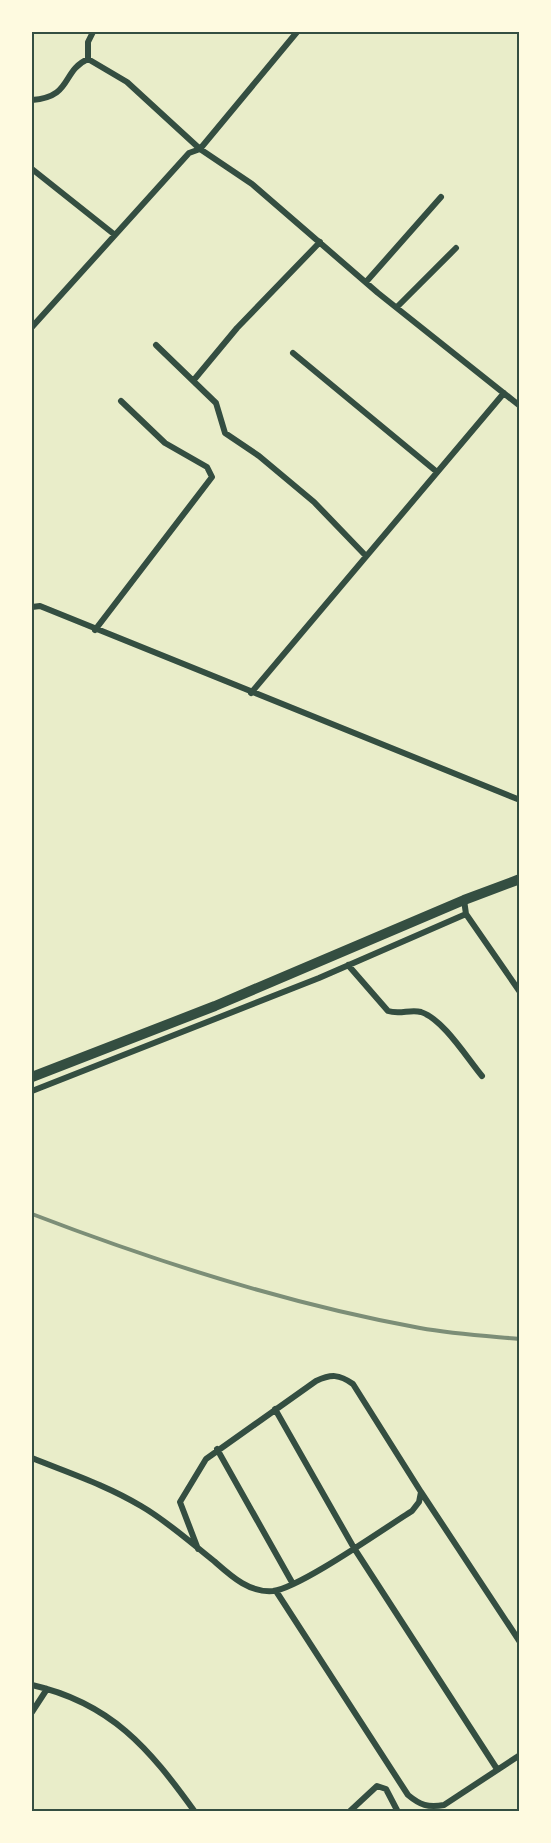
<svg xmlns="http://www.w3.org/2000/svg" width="551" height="1843" font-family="Spectral,serif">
<rect width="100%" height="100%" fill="#e9edc9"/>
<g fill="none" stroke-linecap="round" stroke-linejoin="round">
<path stroke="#344e41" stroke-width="6" d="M88 59V42L93 32
M32 100C73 97 61 71 88 59L127 82 200 149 297 32
M32 169 115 235
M366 282 441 197
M397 307 456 248
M32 327 189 153 200 149 252 184 378 293 520 406
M156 345 216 403 225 433 259 456 314 502 366 556
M293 353 437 472
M193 381 237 328 320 242
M32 607 40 606 520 800
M95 630 212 477 207 467 165 443 121 401
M251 693 504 393
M464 900 466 914 520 992
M348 965 388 1011C400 1015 410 1009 421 1012 443 1019 467 1058 482 1076
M32 1091 319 978 466 914
M275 1409 354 1548 497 1769
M217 1449 293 1584
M32 1458C69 1473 106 1485 141 1506 167 1521 190 1542 214 1561 231 1576 249 1593 273 1591 300 1588 386 1527 412 1511L419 1502 421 1492 353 1384C339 1374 331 1374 316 1381L206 1459 180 1502 198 1549
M421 1492 520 1642
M276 1591 408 1795C420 1805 428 1808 444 1805L520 1755
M32 1685C111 1703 149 1748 195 1812
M32 1712 47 1689
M349 1812 377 1786 386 1789 398 1812"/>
<path stroke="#344e41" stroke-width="10" d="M32 1077 215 1006 464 900 520 879"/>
<path stroke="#7c8e77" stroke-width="4" d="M32 1214C157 1262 287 1304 420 1328 453 1334 487 1336 520 1339"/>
</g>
<rect width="551" height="1843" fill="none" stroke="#fefae0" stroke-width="66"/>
<rect x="33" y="33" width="485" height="1777" fill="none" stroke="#344e41" stroke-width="2"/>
</svg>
